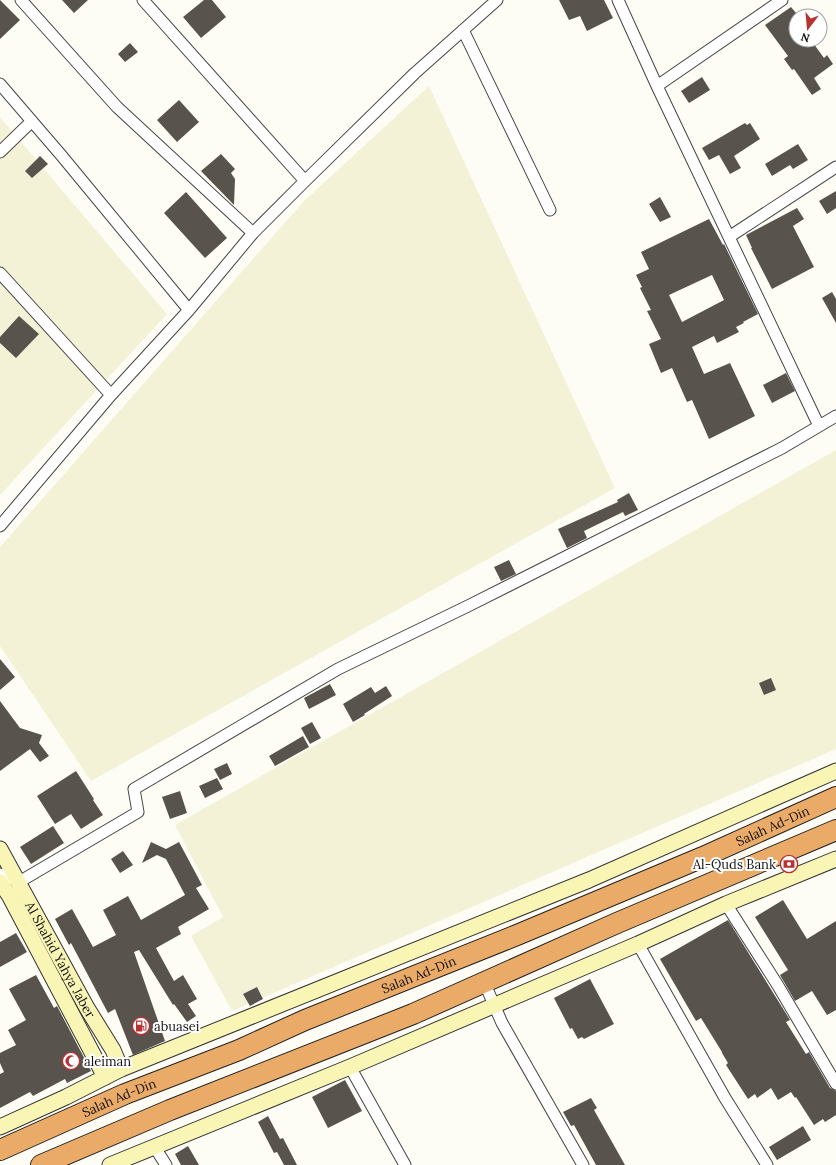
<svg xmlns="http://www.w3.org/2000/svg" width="836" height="1165" font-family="Lora,serif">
<rect width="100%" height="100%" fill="#fefdf5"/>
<path fill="#f3f2d6" d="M429 86 615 488 91 781 0 646V547L303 202Z
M0 117 167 314 0 495Z
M836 450V749L232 1011 191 936 223 917 175 825Z"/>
<path fill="#59534e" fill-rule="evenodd" d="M0 0 20 20 0 39Z
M62 0H88L74 13Z
M204 0H212L226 17 201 38 183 17Z
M559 0H604L613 18 587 31 580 16 569 20Z
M791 7 796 13V40H811L824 58 827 55 833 64 814 78 821 89 812 95 794 69 792 70 784 59 788 56 765 25Z
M130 43 138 52 125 62 118 54Z
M702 77 710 90 689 103 681 91Z
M179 100 199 122 177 142 157 120Z
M745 123 747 125 750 123 760 139 734 156 741 168 730 174 719 155 709 160 702 148Z
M798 144 808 160 793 169 790 165 772 176 765 164Z
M221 154 235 169 231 173 235 179 234 205 201 171Z
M40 156 48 164 32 178 25 171Z
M836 191V208L827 214 819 201Z
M186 192 227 238 205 258 164 213Z
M660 197 671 217 660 222 649 204Z
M797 208 804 219 793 226 814 267 772 289 751 248H752L746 235Z
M709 219 723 245 724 244 758 314 743 322 744 323 736 327 739 332 717 343 714 336 692 347 704 374 730 363 755 416 709 439 692 400 687 402 672 368 661 373 649 344 661 339 647 311 651 310 640 288 642 287 636 275 649 269 641 252ZM712 275 724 300 682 322 669 295Z
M832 292 836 299V323L822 298Z
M19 316 39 334 16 358 0 343V337Z
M786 373 795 391 772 403 763 385Z
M629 493 638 510 625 516 623 512 584 531 587 538 567 548 558 529 618 502 617 500Z
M509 560 516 574 501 581 494 567Z
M0 659 15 677 0 690Z
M771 678 776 690 764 695 759 683Z
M330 684 336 695 309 709 304 698Z
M386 686 392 696 364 714 365 715 353 722 343 704 371 687 375 693Z
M0 701 20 728 42 735 39 743 49 756 40 762 30 749 0 771Z
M312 722 321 738 310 744 301 728Z
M303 736 309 747 275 766 269 756Z
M227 763 232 774 220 780 214 769Z
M76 771 94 799 93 800 103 815 81 829 71 814 55 824 37 796Z
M217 778 223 789 205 798 199 786Z
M180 791 187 813 170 819 162 797Z
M53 826 64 843 31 864 20 847Z
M151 842 166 849 179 842 202 885 196 888 209 909 178 927 181 934 156 948 174 981 183 975 197 999 188 1004 196 1016 187 1022 174 1004 173 1005 139 950 134 952 165 1041 133 1055 115 1009 108 1013 71 943 69 945 55 919 72 909 93 947 116 935 103 910 128 896 141 920 185 895 166 859 157 855 142 863Z
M123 851 133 865 120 873 111 859Z
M783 900 807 939 836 921V1010L827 1015 812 991 795 1001 780 975 788 970 755 917Z
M728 920 790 1020 786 1022 806 1054 809 1052 830 1088 836 1091V1115L825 1122 823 1119 814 1125 796 1097 795 1098 791 1092 778 1100 771 1088 757 1098 755 1094 748 1099 726 1065 728 1063 722 1053V1052L701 1018 696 1021 660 959Z
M16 933 27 952 0 967V942Z
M36 975 54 1008 57 1006 91 1071 67 1083 65 1079 33 1096 30 1092 0 1108V1074L4 1072 0 1063V1053L16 1045 8 1030 26 1020 9 989Z
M590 979 614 1024 584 1039 582 1037 578 1039 572 1028 570 1029 554 998Z
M257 987 263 999 250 1006 243 994Z
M345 1080 362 1111 328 1128 312 1097Z
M591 1098 597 1108 594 1110 625 1165H596L574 1125 571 1126 563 1112Z
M268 1116 280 1139 283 1138 297 1165H284L277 1152 274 1153 258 1122Z
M803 1126 811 1140 777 1160 769 1147Z
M188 1146 199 1165H181L175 1154Z"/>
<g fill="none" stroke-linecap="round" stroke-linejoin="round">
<defs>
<path id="street" d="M21 0 117 107 253 233
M143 0 305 181
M618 0 657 86 819 426
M463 30 550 210
M0 84 61 155 189 310
M657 86 782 0
M0 152 32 121
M729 237 836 167
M0 273 111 395
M0 526 111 395 189 310 253 233 305 181 415 73 497 0
M0 874 19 882 138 812 134 789 338 669 468 606 782 448 836 416
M726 904 777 984 836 1084
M638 944 725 1098 767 1165
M484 982 502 1023 583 1165
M350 1067 405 1165
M154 1146 166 1165"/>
<g id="secondary">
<path id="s1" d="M0 849 87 1008 113 1050 121 1069"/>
<path d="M0 882 9 895 105 1077"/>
<path d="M0 1127 66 1097 121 1069 589 880 836 771"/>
<path d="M110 1165 350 1067 638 944 726 904 836 859"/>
</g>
<g id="highway">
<path id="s2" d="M0 1150 125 1094 239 1050 305 1020 517 935 703 857 836 797"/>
<path d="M41 1165 170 1110 413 1014 617 923 836 830"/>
</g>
</defs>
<use href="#street" stroke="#444" stroke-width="13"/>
<use href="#secondary" stroke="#333" stroke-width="17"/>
<use href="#highway" stroke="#222" stroke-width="22"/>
<use href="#street" stroke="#fff" stroke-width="11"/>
<use href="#secondary" stroke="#f9f5b5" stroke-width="15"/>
<use href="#highway" stroke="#eaaa68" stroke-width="20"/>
</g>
<defs>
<symbol id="bank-ring" viewBox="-11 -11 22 22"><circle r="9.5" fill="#fff" stroke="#b83231" stroke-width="1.5"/><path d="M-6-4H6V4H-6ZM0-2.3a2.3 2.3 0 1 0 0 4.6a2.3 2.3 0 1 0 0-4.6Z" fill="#b83231"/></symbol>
<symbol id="fuel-ring" viewBox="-11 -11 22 22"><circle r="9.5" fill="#fff" stroke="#b83231" stroke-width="1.5"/><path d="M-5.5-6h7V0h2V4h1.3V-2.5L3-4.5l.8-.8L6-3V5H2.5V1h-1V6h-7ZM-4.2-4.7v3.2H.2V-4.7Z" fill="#b83231"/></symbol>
<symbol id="mosque-ring" viewBox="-11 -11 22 22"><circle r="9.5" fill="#fff" stroke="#b83231" stroke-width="1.5"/><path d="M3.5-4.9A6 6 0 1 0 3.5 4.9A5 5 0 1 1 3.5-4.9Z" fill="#b83231"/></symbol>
</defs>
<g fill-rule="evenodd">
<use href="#bank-ring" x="779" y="854" width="20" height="20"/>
<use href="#fuel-ring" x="131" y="1016" width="20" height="20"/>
<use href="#mosque-ring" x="61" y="1051" width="20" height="20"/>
</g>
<g text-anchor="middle" stroke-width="4" stroke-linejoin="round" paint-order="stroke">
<g font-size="13" fill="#111" stroke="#fff">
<text dy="5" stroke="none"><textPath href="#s2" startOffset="838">Salah Ad-Din</textPath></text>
<text dy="5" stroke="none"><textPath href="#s1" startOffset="126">Al Shahid Yahya Jaber</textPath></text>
<text dy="5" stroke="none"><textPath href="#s2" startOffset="454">Salah Ad-Din</textPath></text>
<text dy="5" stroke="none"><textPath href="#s2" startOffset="130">Salah Ad-Din</textPath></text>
</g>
<g font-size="13" fill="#111" stroke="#fff" text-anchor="start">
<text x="776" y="869" text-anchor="end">Al-Quds Bank</text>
<text x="154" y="1031">abuasei</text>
<text x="84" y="1066">aleiman</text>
</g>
</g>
<g transform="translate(808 28) rotate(196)"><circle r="19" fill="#ffffff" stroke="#a0a0a0"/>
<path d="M0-3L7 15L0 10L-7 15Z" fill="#b83231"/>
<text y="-6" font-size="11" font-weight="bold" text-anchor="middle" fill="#111111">N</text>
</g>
</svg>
